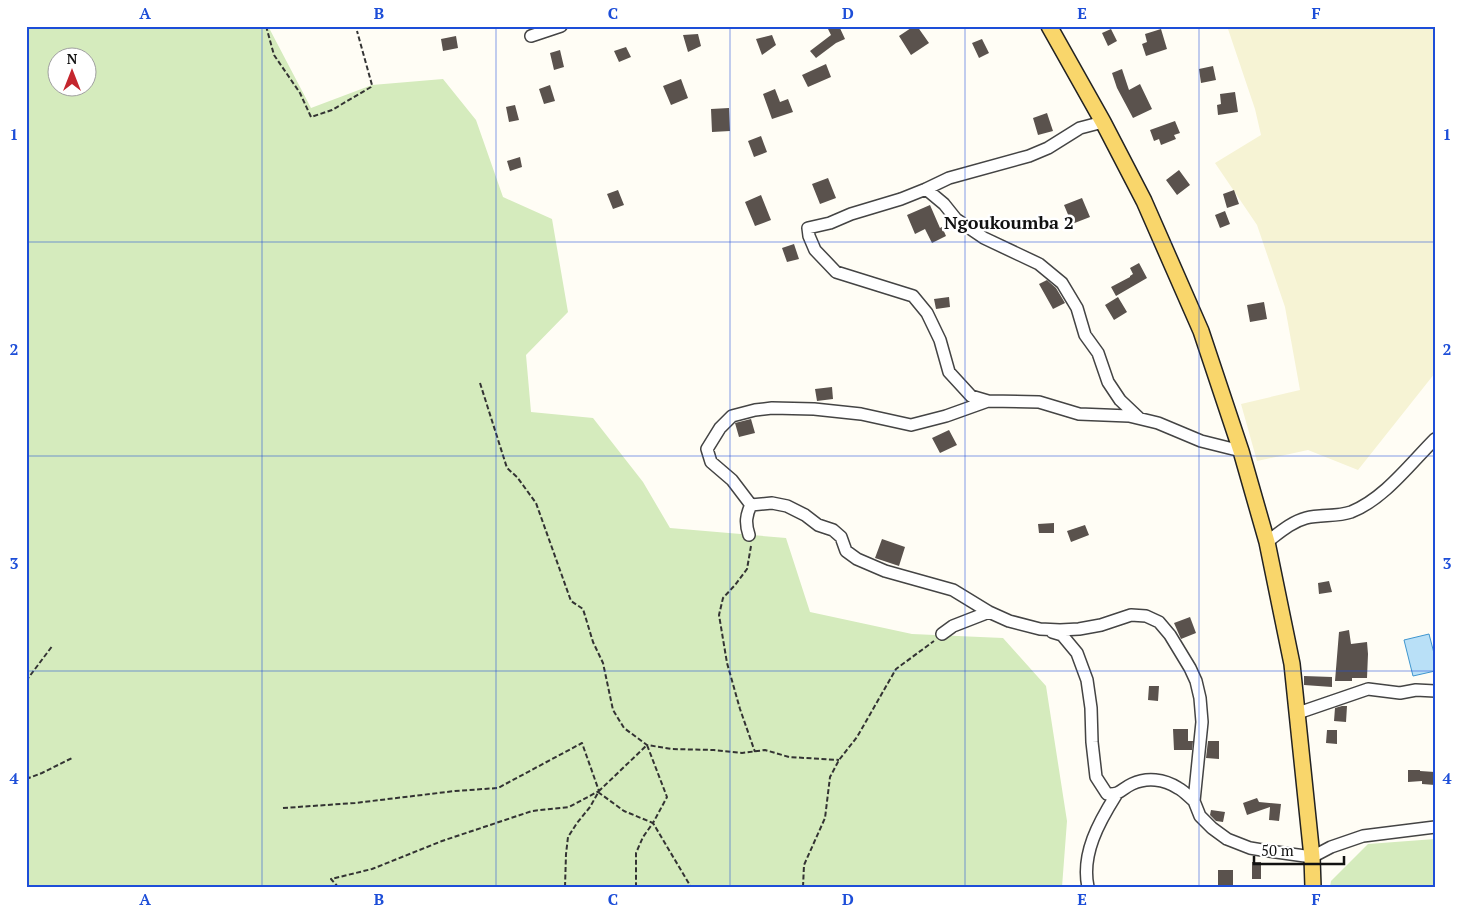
<svg xmlns="http://www.w3.org/2000/svg" width="1461" height="913" font-family="'PT Serif',serif">
<rect width="100%" height="100%" fill="#fffdf5"/>
<path fill="#f6f3d4" d="M1227 26H1435V373L1358 470 1308 450 1257 461 1241 404 1300 390 1285 307 1257 225 1215 163 1261 135 1255 109Z"/>
<path fill="#d5ebbd" fill-rule="evenodd" d="M26 26H268L311 108 372 85 443 79 476 120 503 197 552 219 568 312 526 355 531 412 593 418 643 482 670 528 786 538 810 612 912 634 1003 638 1046 686 1067 821 1062 887H26ZM58 58H88V88H58Z
M1435 839V887H1330L1331 881 1368 844Z"/>
<path fill="#b9e0f7" stroke="#3f96cf" d="M1429 634 1435 657V671L1413 676 1404 640Z"/>
<path fill="#5a524d" d="M834 26H839L845 39 836 43 816 58 810 51 831 35 828 29Z
M914 26H917L929 43 911 55 899 36Z
M1111 29 1117 41 1108 46 1102 33Z
M1161 29 1167 49 1146 56 1142 44 1147 42 1145 34Z
M698 34 701 46 688 52 683 35Z
M772 35 776 45 762 55 756 39Z
M456 36 458 48 443 51 441 39Z
M982 39 989 53 979 58 972 43Z
M626 47 631 57 619 62 614 51Z
M560 50 564 67 554 70 550 53Z
M826 64 831 77 808 87 802 75Z
M1213 66 1216 80 1201 83 1199 69Z
M1122 69 1129 90 1140 84 1152 109 1133 118 1117 88 1112 73Z
M681 79 688 98 671 105 663 86Z
M550 85 555 101 544 104 539 89Z
M775 89 780 102 788 99 793 112 772 119 763 94Z
M1235 92 1238 112 1218 115 1217 105 1221 104 1220 94Z
M515 105 519 120 509 122 506 107Z
M729 108 730 131 712 132 711 109Z
M1047 113 1053 131 1038 135 1033 118Z
M1175 121 1180 133 1174 135 1176 139 1161 145 1159 139 1154 141 1150 130Z
M761 136 767 152 754 157 748 141Z
M520 157 522 167 510 171 507 161Z
M1179 170 1190 185 1177 195 1166 180Z
M828 178 836 198 820 204 812 184Z
M618 190 624 205 613 209 607 194Z
M1234 190 1239 204 1227 208 1223 194Z
M761 195 771 220 755 226 745 202Z
M1082 198 1090 217 1072 224 1064 205Z
M930 205 940 228 942 227 946 236 932 243 925 229 915 234 907 215Z
M1225 211 1230 224 1220 228 1215 215Z
M794 244 799 259 787 262 782 248Z
M1139 263 1147 278 1116 296 1111 287 1130 277V276L1133 274 1130 268Z
M1047 280 1056 288 1065 303 1053 309 1039 284Z
M949 297 950 307 936 309 934 299Z
M1118 297 1127 312 1114 320 1105 305Z
M1264 302 1267 319 1250 322 1247 305Z
M832 387 833 399 817 401 815 389Z
M751 419 755 433 739 437 735 423Z
M949 430 957 445 940 453 932 438Z
M1054 523V533H1039L1038 524Z
M1085 525 1089 535 1071 542 1067 531Z
M882 539 905 547 899 566 875 558Z
M1329 581 1332 592 1319 594 1318 583Z
M1190 617 1196 633 1181 639 1174 623Z
M1349 630 1351 644 1367 642 1368 654 1367 678H1352V681H1335L1339 632Z
M1304 676 1332 677V687L1304 685Z
M1149 686H1159L1158 701 1148 700Z
M1342 706H1347L1346 722 1334 721 1335 708Z
M1173 729H1188V741H1193L1192 750H1174Z
M1327 730H1337V744L1326 743Z
M1208 741H1219V759L1206 758Z
M1408 770H1420V771L1435 772V785L1422 784V781L1408 782Z
M1257 798 1259 802 1281 804 1279 821 1269 820 1270 807 1247 815 1243 803Z
M1211 810 1225 812 1223 822 1216 821 1210 815Z
M1252 862H1261V879H1252Z
M1218 870H1233V887H1218Z"/>
<g fill="none" stroke-linecap="round" stroke-linejoin="round">
<defs>
<path id="minor" d="M531 36 561 26
M1103 122 1080 128 1048 148 1029 156 949 178 926 189 901 199 851 214 830 223 808 228 809 236 815 250 836 272 913 296 927 313 940 340 949 372 971 396 988 401 1039 402 1079 414 1129 416 1158 423 1201 441 1241 451
M926 189 944 204 956 219 984 238 1039 264 1062 283 1077 308 1085 335 1098 353 1108 382 1120 400 1139 418
M751 505 772 503 787 506 805 515 818 525 833 530 841 537 846 551 857 559 885 571 953 590 989 612 1009 621 1040 629 1060 630 1079 629 1101 625 1131 615 1146 616 1159 622 1170 635 1190 668 1196 681 1200 698 1202 722 1194 801 1200 816 1212 828 1227 839 1250 848 1262 850 1312 857 1331 847 1363 836 1435 827
M751 505 732 480 711 462 707 449 720 428 732 416 755 410 772 408 814 409 861 414 911 425 946 416 988 401
M749 535C745 523 746 515 751 505
M1267 542C1279 533 1291 522 1306 518 1320 514 1337 517 1351 512 1384 499 1410 464 1435 439
M1052 632 1062 635 1077 653 1087 680 1091 708 1092 742 1096 777 1107 794C1121 795 1121 789 1132 784 1147 777 1164 779 1178 788 1184 791 1189 797 1194 801
M942 634 953 626 989 612
M1298 713 1368 689 1400 693 1416 690 1435 691
M1088 887C1081 854 1099 822 1116 795"/>
<path id="major" d="M1049 26 1103 122 1144 201 1201 331 1241 451 1267 542 1292 664 1312 857 1313 887"/>
</defs>
<use href="#minor" stroke="#444" stroke-width="14"/>
<use href="#major" stroke="#222" stroke-width="18"/>
<path stroke="#333" stroke-width="2" stroke-dasharray="5 2.5" stroke-linecap="butt" d="M266 26 274 55 300 93 311 117 332 110 371 87 372 85 357 31
M480 383 507 468 517 477 536 503 571 601 583 609 593 642 603 663 613 710 624 728 647 745 672 749 714 750 742 753 765 750 789 757 839 760
M751 546 747 569 735 585 723 598 719 615 727 663 740 709 755 752
M26 681 53 645
M26 779 42 773 72 758
M598 792 624 811 653 823 643 837 636 853V887
M283 808 355 803 455 791 498 788 582 743 599 791 569 807 532 811 442 841 372 869 331 879 338 887
M565 887 566 854 568 837 577 823 590 807 599 791 647 745 667 797 653 823 691 887
M803 887 804 865 825 818 830 777 839 760 857 737 896 669 934 641"/>
<use href="#minor" stroke="#fff" stroke-width="11"/>
<use href="#major" stroke="#f9d66b" stroke-width="15"/>
</g>
<path fill="none" stroke="#1d4ed8" stroke-width="1" stroke-opacity="0.55" d="M262 26V887M496 26V887M730 26V887M965 26V887M1199 26V887M26 242H1435M26 456H1435M26 671H1435"/>
<g text-anchor="middle" stroke-width="5" stroke-linejoin="round" paint-order="stroke">
<g font-size="18" font-weight="bold" fill="#111" stroke="#fff">
<text x="1009" y="229">Ngoukoumba 2</text>
</g>
</g>
<rect width="1461" height="913" fill="none" stroke="#ffffff" stroke-width="55"/>
<g transform="translate(72 72)"><circle r="24" fill="#ffffff" stroke="#a0a0a0"/>
<path d="M0-4L9 19L0 12L-9 19Z" fill="#c4262e"/>
<text y="-8" font-size="14" font-weight="bold" text-anchor="middle" fill="#111111">N</text>
</g>
<path d="M1254 856v8h90v-8" fill="none" stroke="#111111" stroke-width="2.5"/>
<text x="1261" y="856" font-size="15" fill="#111111" stroke="#ffffff" stroke-width="4" paint-order="stroke">50 m</text>
<rect x="28" y="28" width="1406" height="858" fill="none" stroke="#1d4ed8" stroke-width="2"/>
<g font-size="16" text-anchor="middle" font-weight="bold" fill="#1d4ed8">
<text x="145" y="19">A</text>
<text x="379" y="19">B</text>
<text x="613" y="19">C</text>
<text x="848" y="19">D</text>
<text x="1082" y="19">E</text>
<text x="1316" y="19">F</text>
<text x="14" y="140">1</text>
<text x="1447" y="140">1</text>
<text x="14" y="355">2</text>
<text x="1447" y="355">2</text>
<text x="14" y="569">3</text>
<text x="1447" y="569">3</text>
<text x="14" y="784">4</text>
<text x="1447" y="784">4</text>
<text x="145" y="905">A</text>
<text x="379" y="905">B</text>
<text x="613" y="905">C</text>
<text x="848" y="905">D</text>
<text x="1082" y="905">E</text>
<text x="1316" y="905">F</text>
</g>
</svg>
